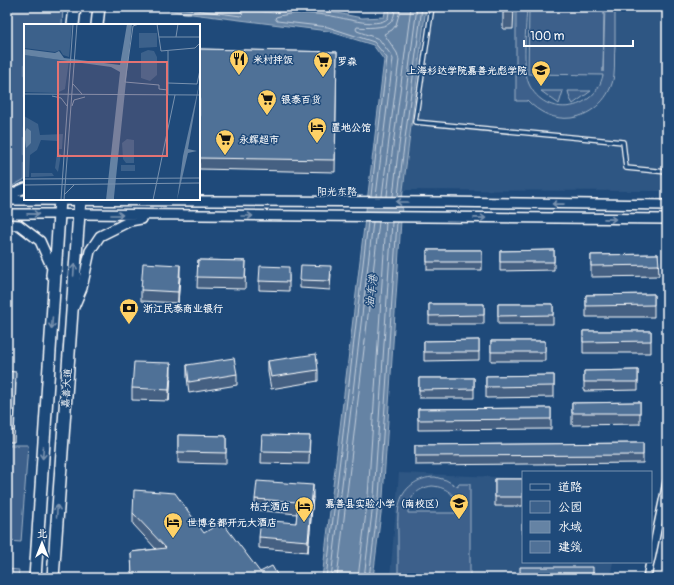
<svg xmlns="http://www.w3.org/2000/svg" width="674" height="585" font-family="Pangolin,'LXGW WenKai TC',sans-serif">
<rect width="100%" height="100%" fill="#1f4a7a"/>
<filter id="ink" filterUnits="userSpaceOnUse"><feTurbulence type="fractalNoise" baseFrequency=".025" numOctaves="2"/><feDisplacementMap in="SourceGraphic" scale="8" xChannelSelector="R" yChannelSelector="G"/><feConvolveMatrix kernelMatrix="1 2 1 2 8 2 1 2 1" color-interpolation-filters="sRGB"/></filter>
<g filter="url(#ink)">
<path fill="#2e5683" d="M426 7H667V191L403 190Z
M399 473 523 478V562H613L610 578H390Z"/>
<path fill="#3c618b" stroke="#9eb0c5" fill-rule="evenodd" d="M7 7H63L62 25H25V179L7 189Z
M516 7H527C526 25 522 69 529 84 545 119 595 112 603 75L528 74 529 7H604L603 72 605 7H615C615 20 615 34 615 47 614 56 615 66 614 75 611 97 593 115 571 118 555 120 539 113 527 100V101H516Z
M541 91H563L559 104Z
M568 91H591L573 104 570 99Z
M7 445H28L21 542 7 541Z
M435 477 446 480 458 487V484H470V578H398C398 564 398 551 398 537 398 527 397 516 399 506 402 488 418 477 435 477ZM432 486C448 487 459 497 458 513H408C408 498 417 488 432 486Z
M7 569 19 570 18 578H7Z"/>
<path fill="#6583a4" stroke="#a3b5c8" d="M153 7H233L273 13 288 9 327 11 362 18 384 17 386 7H426L403 190 383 497 373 578H322L384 60 373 45 328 31 184 13Z"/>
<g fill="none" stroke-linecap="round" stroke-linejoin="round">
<path stroke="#c1cddb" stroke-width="1" d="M173 7 241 16 243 14 240 10 239 7
M371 196 387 58 374 42 328 27 277 21 275 18 276 17C292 12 309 13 325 15 339 16 377 30 388 18L390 7
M376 196 393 59 391 55 379 39 357 31 356 29 357 27C364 28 385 28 390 23 394 19 395 12 395 7
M382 196 399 60 397 53 384 34 392 30 396 25 401 7
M387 196 391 161 411 7
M393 196 397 161 417 7
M398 196 402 162 422 7
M326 578 368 222
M331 578 373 222
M337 578 379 222
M358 578 368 496 386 222
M364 578 374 496 392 222
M369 578 379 497 397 222"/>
<defs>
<path id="service" d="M432 7 415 122 623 142 626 168 667 172"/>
<path id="minor" d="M651 559 667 482
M647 578 650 562"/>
<path id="tertiary" d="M59 214H78"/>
<path id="secondary" d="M7 196 25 188
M7 200 441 202 667 205
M7 214H59
M78 214 667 219
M7 224 19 225 40 241 52 268 51 275
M74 307 82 288 90 251 100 236 130 221 141 219"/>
<path id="primary" d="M73 25 75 7
M97 25 99 7
M35 578 60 199
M53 578 80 199"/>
</defs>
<use href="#service" stroke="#fff" stroke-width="6"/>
<use href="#minor" stroke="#fff" stroke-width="10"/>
<use href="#tertiary" stroke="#fff" stroke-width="11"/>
<use href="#secondary" stroke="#fff" stroke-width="12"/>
<use href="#primary" stroke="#fff" stroke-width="14"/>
<use href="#service" stroke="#1f4a7a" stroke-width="3.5"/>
<use href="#minor" stroke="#1f4a7a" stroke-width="7"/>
<use href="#tertiary" stroke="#1f4a7a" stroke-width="8"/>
<use href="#secondary" stroke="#1f4a7a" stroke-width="9"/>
<use href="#primary" stroke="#1f4a7a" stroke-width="11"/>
</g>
<path fill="#456182" stroke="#fff" d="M503 7H514L513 29H503Z
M199 49 337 52 335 172 199 169Z
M427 250H482V270H427Z
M554 250V270L500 271V251Z
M658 254 659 276 591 277V255Z
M198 260 246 261 245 289 197 288Z
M331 274 330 290 300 288V280Z
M289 275V291L259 290V281Z
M180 276 178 303 141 301V290Z
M654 294V317H586V295Z
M429 304H484V324H429Z
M498 304H553V324H498Z
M583 331H651V353H583Z
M479 340V360L424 361V341Z
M491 341H545V361H491Z
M268 361 318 370V381L271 389 268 372Z
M187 365 237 374V385L189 393 187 377Z
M638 370V390L584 391V371Z
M7 371 16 383 14 442H7Z
M171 375 169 401 132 400V388Z
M554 375V397L486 398V376Z
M419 378H474V398H419Z
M640 402V424L572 425V403Z
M551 408V429L418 430V409Z
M178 435 226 436V464L178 463Z
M262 435 310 436 309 464 261 463Z
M643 443V463L415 465V445Z
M495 479H523V506H495Z
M313 497 308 552 259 548V537L296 523 297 514 255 510V499Z
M133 513 204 533 260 572 279 578H132L131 552 156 549 133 524Z"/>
<path fill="#384f6a" stroke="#fff" d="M9 7V15L7 42V30Z
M180 265V276L178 303V292Z
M171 363V375L169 401V390Z
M313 485V497L308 552V541Z"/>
<path fill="#507197" stroke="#fff" d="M7 7H9L7 30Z
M503 7H514L513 12H503Z
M199 49 337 52 335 160 199 158Z
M427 250H482V262H427Z
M554 250V262H500V251Z
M658 254 659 265 591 266V255Z
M198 260 246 261 245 278 197 277Z
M143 263 180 265 178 292 141 290Z
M301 265 331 266 330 281 300 280Z
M260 266 289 267V282L259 281Z
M654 294V305L586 306V295Z
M429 304H484V315L429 316Z
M498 304H553V315L498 316Z
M583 331H651V341L583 342Z
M479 340V352H424V341Z
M491 341H545V352H491Z
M316 354 318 370 271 377 268 361Z
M234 358 237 374 189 382 187 365Z
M134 362 171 363 169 390 132 388Z
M638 370V382H584V371Z
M7 371 16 372 14 431 7 430Z
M554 375V386L486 387V376Z
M419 378H474V389L419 390Z
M640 402V413H572V403Z
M551 408V419L418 420V409Z
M178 435 226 436V453L178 452Z
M262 435 310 436 309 452 261 451Z
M643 443V455L415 456V445Z
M495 479H523V497H495Z
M257 481 313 485 308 541 259 537 261 520 296 523 298 502 255 499Z
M134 490 175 493 204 533 222 522 260 572 272 566 279 578H132L131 552 166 548 133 513Z
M522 524H523V534H522Z
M520 567H593V578H520Z"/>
<defs><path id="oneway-shaft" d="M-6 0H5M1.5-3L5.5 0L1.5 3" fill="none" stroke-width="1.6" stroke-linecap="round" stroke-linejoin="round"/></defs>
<g stroke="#7992af">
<use href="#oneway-shaft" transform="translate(402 202) rotate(-180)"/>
<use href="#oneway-shaft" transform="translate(558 204) rotate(-179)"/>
<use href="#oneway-shaft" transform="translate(33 214) rotate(1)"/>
<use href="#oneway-shaft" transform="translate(117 215)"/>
<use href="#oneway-shaft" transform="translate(247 216)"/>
<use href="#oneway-shaft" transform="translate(480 218) rotate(1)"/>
<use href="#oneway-shaft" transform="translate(610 219) rotate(1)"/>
<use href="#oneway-shaft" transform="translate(74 270) rotate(-86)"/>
<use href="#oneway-shaft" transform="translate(52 323) rotate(94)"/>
<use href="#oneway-shaft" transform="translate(43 453) rotate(94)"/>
<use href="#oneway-shaft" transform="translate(57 511) rotate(-86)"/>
</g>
</g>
<defs>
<symbol id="restaurant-pin" viewBox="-11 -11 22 30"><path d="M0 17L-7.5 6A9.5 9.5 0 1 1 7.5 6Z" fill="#ffd166" stroke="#1f4a7a"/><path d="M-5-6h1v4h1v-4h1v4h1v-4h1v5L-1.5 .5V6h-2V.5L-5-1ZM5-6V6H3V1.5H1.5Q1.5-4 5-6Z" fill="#111"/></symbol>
<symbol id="supermarket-pin" viewBox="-11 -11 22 30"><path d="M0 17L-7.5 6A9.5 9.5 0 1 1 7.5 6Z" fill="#ffd166" stroke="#1f4a7a"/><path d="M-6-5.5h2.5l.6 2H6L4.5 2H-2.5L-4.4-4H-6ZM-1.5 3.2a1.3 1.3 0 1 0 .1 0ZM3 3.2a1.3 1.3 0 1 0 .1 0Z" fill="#111"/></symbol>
<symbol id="university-pin" viewBox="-11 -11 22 30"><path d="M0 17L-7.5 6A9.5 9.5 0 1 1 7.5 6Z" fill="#ffd166" stroke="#1f4a7a"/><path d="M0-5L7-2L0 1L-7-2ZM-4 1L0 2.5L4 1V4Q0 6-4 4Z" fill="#111"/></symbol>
<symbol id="hotel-pin" viewBox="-11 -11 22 30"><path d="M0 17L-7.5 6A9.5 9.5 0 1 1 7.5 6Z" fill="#ffd166" stroke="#1f4a7a"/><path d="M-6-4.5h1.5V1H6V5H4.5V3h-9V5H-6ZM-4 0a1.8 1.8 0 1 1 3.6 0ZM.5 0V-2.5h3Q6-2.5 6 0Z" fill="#111"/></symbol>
<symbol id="bank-pin" viewBox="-11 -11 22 30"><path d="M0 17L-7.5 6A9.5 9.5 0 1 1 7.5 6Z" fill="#ffd166" stroke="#1f4a7a"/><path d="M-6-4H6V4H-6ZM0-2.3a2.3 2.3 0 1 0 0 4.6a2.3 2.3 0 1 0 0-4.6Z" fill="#111"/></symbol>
<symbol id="school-pin" viewBox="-11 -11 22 30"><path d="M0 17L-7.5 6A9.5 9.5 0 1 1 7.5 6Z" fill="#ffd166" stroke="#1f4a7a"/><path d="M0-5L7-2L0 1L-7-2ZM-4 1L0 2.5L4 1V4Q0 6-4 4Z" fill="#111"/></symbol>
</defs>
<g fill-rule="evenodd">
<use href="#restaurant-pin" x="228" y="48" width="22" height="30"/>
<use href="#supermarket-pin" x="312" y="50" width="22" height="30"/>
<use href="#university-pin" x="530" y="59" width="22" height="30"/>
<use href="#supermarket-pin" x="256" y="88" width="22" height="30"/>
<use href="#hotel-pin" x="306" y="116" width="22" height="30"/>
<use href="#supermarket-pin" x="214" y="128" width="22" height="30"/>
<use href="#bank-pin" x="118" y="297" width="22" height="30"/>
<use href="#school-pin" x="448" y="492" width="22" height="30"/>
<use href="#hotel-pin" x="293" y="495" width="22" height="30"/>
<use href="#hotel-pin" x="162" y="511" width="22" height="30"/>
</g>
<g text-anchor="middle" stroke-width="3" stroke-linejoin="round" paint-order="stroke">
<g font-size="10" font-weight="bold" fill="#fff" stroke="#1f4a7a" text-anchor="start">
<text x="253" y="63">米村拌饭</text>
<text x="337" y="65">罗森</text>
<text x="527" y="74" text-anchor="end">上海杉达学院嘉善光彪学院</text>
<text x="281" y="103">银泰百货</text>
<text x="331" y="131">置地公馆</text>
<text x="239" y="143">永辉超市</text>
<text x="143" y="312">浙江民泰商业银行</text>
<text x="445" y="507" text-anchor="end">嘉善县实验小学（南校区）</text>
<text x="290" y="510" text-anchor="end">桔子酒店</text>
<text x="187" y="526">世博名都开元大酒店</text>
</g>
<g font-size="10" fill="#fff" stroke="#1f4a7a">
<text x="337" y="195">阳光东路</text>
<text transform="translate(66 388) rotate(-86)" y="4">嘉善大道</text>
</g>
<g font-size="11" font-style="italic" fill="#d8e0e8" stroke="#1f4a7a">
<text transform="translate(371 291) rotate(-83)" y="4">油车港</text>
</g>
</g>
<g transform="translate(24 24)">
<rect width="176" height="176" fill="#1f4a7a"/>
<path d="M0 0H48L45 33 39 31 36 26 31 28 0 24ZM115 9H133V23L115 24ZM124 26 130 27 133 33V51L126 57 117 54V29ZM0 31 45 37 41 65 33 69 0 68ZM0 92 14 100 16 111 39 110 38 125H33V117L17 116 13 126 6 131 5 153H0ZM103 115 110 116V139H102L99 135 98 119ZM33 129 37 130 34 148 31 144ZM97 141H111V147H97ZM7 149H28L30 152 7 153Z" fill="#3c618b"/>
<path d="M103 0H108L90 173V176H82L96 48 87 43 0 31V25L31 29 35 27 40 34 96 41ZM176 56 164 125 173 127 164 129 153 176 159 132ZM3 104 7 107V119L2 124 0 109Z" fill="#6583a4"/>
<path fill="none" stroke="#7992af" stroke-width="1" d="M115 0 109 2 101 58 135 61V65L144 66M133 0 137 27 171 24 176 19M135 13H152L154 0M152 13H176M144 27V71M144 59 173 60 176 46M49 60 58 70M0 70 176 71M28 72 37 74 43 82M48 82 50 76 61 73M0 155 176 154M0 161 176 159M40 171 50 161M37 176 49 0M40 176 53 0M129 176 151 71"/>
<path fill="#e47373" fill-opacity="0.15" stroke="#e47373" stroke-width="2" d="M34 38H143V132H34Z"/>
<rect width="176" height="176" fill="none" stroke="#fff" stroke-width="2"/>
</g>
<rect width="674" height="585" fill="none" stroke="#1f4a7a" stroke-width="24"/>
<rect x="12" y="12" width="650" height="561" fill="none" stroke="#fff" stroke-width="1.5" filter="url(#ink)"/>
<rect x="522" y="471" width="130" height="92" fill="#1f4a7a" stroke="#7992af"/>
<rect x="530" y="484" width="20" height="6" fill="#1f4a7a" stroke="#7992af"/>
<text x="558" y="491" font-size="12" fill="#ffffff">道路</text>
<rect x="530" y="501" width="20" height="12" fill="#3c618b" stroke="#7992af"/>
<text x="558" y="511" font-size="12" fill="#ffffff">公园</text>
<rect x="530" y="521" width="20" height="12" fill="#6583a4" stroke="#7992af"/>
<text x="558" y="531" font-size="12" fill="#ffffff">水域</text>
<rect x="530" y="541" width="20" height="12" fill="#507197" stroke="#7992af"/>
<text x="558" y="551" font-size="12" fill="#ffffff">建筑</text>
<g transform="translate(42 543)" stroke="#1f4a7a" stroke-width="3" paint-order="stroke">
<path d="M0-3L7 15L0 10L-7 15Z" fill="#ffffff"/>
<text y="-6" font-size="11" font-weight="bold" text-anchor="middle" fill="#ffffff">北</text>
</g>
<path d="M524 40v6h109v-6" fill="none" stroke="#ffffff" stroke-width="2"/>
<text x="530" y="40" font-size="12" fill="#ffffff" stroke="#1f4a7a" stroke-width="3" paint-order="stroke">100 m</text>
</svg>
